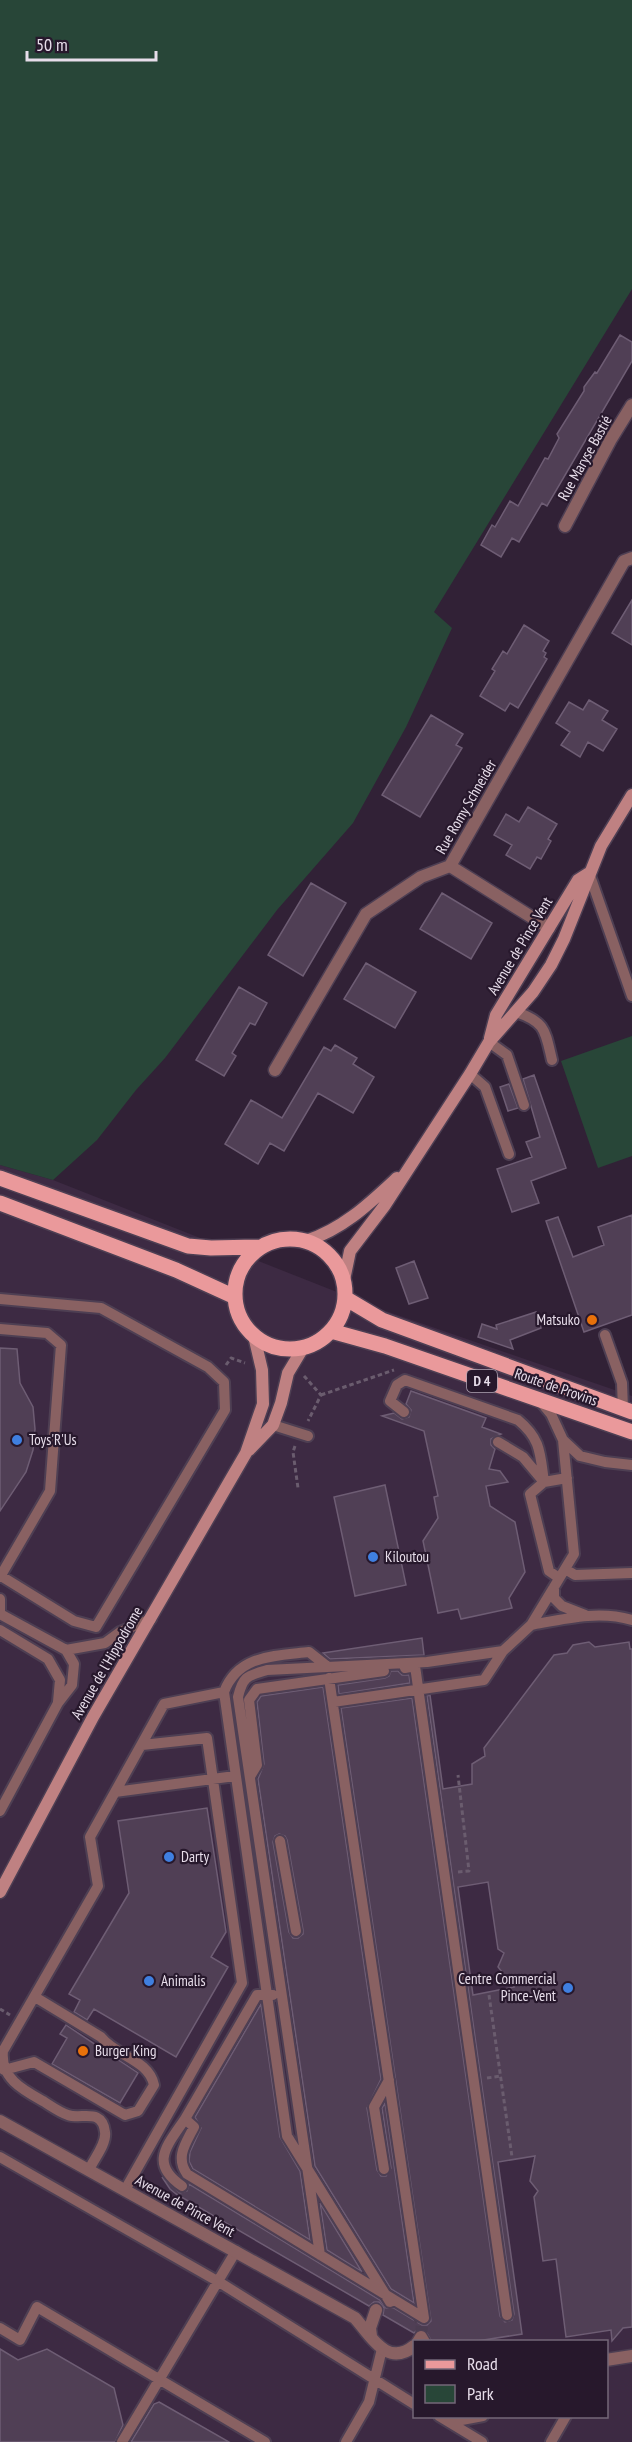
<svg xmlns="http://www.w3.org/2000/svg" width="632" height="2442" font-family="'PT Sans Narrow',sans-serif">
<rect width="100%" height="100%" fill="#312136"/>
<path fill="#3d2a43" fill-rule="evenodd" d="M0 1165 53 1180 380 1309 632 1396V2442H0ZM414 2342H606V2416H414Z"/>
<path fill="#284638" d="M0 0H632V289L434 612 452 628 406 727 353 823 277 910 165 1058 136 1090 97 1140 53 1180 0 1165Z
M632 1036V1156L598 1168 561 1061Z"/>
<path fill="#503f55" stroke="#6e5d74" stroke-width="1.5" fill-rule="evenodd" d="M620 335 632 342V361L547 506 542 503 519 542 512 538 501 557 481 545 492 525 495 527 510 501 518 506 545 458 548 459 559 438 557 434 584 391V387L595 372 597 373Z
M632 600V645L612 633Z
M524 625 549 641 543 651 546 653 544 657 547 659 518 708 510 703 505 711 480 696 495 671 492 669 503 651 507 654Z
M589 700 608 711 602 720 617 729 603 751 588 742 580 757 561 745 570 732 556 723 569 702 583 710Z
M431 715 463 734 456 745 462 748 420 817 382 795Z
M528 807 557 824 548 839 551 841 541 859 537 857 530 869 506 855 512 845 494 835 506 814 519 822Z
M311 883 346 903 303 976 268 955Z
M442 893 492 923 471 959 420 929Z
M366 963 416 992 395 1028 344 999Z
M239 987 267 1003 255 1025 250 1023 232 1053 236 1056 224 1076 196 1060Z
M335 1045 357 1058 353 1064 374 1077 353 1113 318 1093 284 1151 270 1143 258 1164 225 1144 251 1100 282 1118 324 1047 331 1051Z
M534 1075 566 1168 531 1181 539 1203 512 1212 497 1169 532 1157 526 1142 540 1137 523 1079Z
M509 1084 518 1108 508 1111 500 1087Z
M632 1215V1315L584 1332 546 1221 558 1217 573 1257 604 1245 598 1227Z
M414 1261 428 1298 409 1304 396 1268Z
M536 1312 541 1328 510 1340 513 1349 478 1337 482 1324 497 1329 496 1325Z
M0 1348 17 1349 20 1383 33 1407 35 1429 33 1450 26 1472 0 1511Z
M411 1391 486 1418 482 1427 501 1434 491 1439V1445L495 1449 489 1469 500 1471 508 1482 486 1486 490 1506 515 1522 525 1572 509 1598 512 1608 461 1619 458 1609 438 1613 423 1541 438 1518 434 1497 438 1496 424 1431 382 1416 394 1413 402 1419 409 1417 411 1410 406 1404Z
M385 1485 406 1585 355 1596 334 1497Z
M422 1638 424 1655 330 1659 323 1653Z
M589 1642 595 1647 629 1642 630 1649H632V2327L623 2328 612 2341 611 2330 566 2337 556 2259 543 2261 534 2197 538 2191 530 2181 535 2156 498 2162 522 2334 471 2342H432L425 2330H417L414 2333 383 2315 384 2308 379 2302H374L369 2306 176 2194 170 2189 162 2177 180 2193 187 2191 189 2184 380 2300 386 2308H394L422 2325H427L431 2321 341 1708 412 1698 500 2316 505 2322 512 2320 514 2314 427 1696 430 1695 443 1789 472 1784V1764L485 1756 484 1748 554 1655 567 1653 573 1645ZM488 1882 498 1949 504 1953 498 1967 514 1987 473 1995 458 1887Z
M391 1671H398L402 1675H409L410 1683 339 1694 338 1685 385 1678 389 1676Z
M323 1687 381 2079 367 2108 377 2170 381 2176H386L391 2168 382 2108 385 2103 414 2303 391 2289 315 2166 258 1779 264 1764 257 1702 261 1696ZM279 1834 285 1836 287 1840 303 1930V1934L298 1938H293L289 1932 273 1842 275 1836Z
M207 1808 226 1932 211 1957 228 1967 176 2057 94 2009 87 2020 74 2012 80 2000 69 1994 129 1893 118 1821Z
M261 2004 280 2137 300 2171 310 2240 193 2169 189 2161 190 2152 201 2128 195 2117Z
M66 2025 138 2073 120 2103 52 2064 67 2038 60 2034Z
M320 2203 362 2272 327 2250Z
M0 2349 18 2360 47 2349 114 2388 123 2425 115 2442H0Z
M159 2402 229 2442H131L154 2404Z"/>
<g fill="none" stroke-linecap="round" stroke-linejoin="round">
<path stroke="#4c3d51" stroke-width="12" stroke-dasharray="12 6" stroke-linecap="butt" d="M415 2310 422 2323 421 2337"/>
<defs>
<path id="service" d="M589 873 632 996
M516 1012C546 1022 545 1031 552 1060
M489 1042 507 1055 524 1105
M470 1074 485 1087 509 1154
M0 1299 101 1308 208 1367 224 1382 225 1410 96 1627 74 1621 1 1576
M0 1329 47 1333 61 1345 50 1491 0 1577
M605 1335 622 1383 623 1409
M404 1412 390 1401 397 1385 405 1380 518 1420C541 1439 540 1453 544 1482L523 1457 498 1442
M273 1425 308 1436
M563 1440 580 1456 605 1462 632 1465
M565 1569 575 1575 632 1573
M559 1578 549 1571 530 1494 544 1482 567 1478
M554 1587V1598L562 1606 585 1615
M0 1599V1613
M0 1614 66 1650 105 1643 120 1632 151 1619
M531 1625C564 1619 599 1610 632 1620
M0 1630 48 1659 60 1680 58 1702
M328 1667 309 1652C274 1656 238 1655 224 1692L287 2136 390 2302
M405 1668 415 1666 507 2315
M329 1678 424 2318
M333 1702 484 1680 503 1651
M251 1775 257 1765 249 1700 257 1689 384 1671
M115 1792 235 1776
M0 1811 58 1703 72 1685 74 1664 66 1650
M280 1841 296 1931
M273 1995H257L185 2119 194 2127C186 2143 175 2157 187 2174L424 2318
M4 2070 34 2062 125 2115 138 2111 154 2085C149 2060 116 2056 101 2037L35 1997
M0 2157 219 2282 414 2404
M384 2169 374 2107 389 2080
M89 2170C93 2160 107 2144 105 2132 102 2107 81 2120 68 2115 59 2112 51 2106 43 2101 23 2090 0 2078 3 2051L98 1886 90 1837 164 1704 224 1692
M182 2186C149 2163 167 2146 185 2119
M125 2190 242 1983 207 1738 142 1745
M320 2255 238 1697C243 1676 247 1676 267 1670L427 1662 503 1651 531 1625 574 1554 563 1440 551 1414 541 1402
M0 2328 20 2340 37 2307 265 2442
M439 2416 482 2442
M451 2422 483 2416
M122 2442 236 2251
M346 2442 369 2402 382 2349
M551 2442 566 2416"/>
<path id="minor" d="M565 526 611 439 632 405
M450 866 549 928
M275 1070 366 914 421 877 450 866 624 561 632 558
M0 2121 355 2318C371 2336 387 2368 414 2346
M371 2336 370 2328 376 2310
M418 2342 421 2337 424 2342
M606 2360 632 2356"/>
<path id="secondary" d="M490 1038 496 1015 578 880 589 873
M306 1241C343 1229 369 1204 397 1178
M344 1280 350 1251 385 1205 470 1074 489 1042 533 992 551 965 564 939 601 846 632 795
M249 1450 273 1425 281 1403 288 1373 303 1348
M0 1892 93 1717 246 1453 263 1404 262 1370 254 1336"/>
<path id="primary" d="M0 1178 188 1246 211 1248 261 1247
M0 1203 176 1270 235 1297
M235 1294a55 55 0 1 1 110 0a55 55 0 1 1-110 0Z
M345 1298 382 1320 632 1412
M331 1331 385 1346 632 1432"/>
</defs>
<use href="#service" stroke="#4e3f53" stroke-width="14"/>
<use href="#minor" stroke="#4e3f53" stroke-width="15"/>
<use href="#secondary" stroke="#4e3f53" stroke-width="15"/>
<use href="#primary" stroke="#4e3f53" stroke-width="18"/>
<path stroke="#6a5c6e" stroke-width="3" stroke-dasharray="4.5 3" stroke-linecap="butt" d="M226 1365 231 1358 245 1363
M304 1376 321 1395 308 1421
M321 1395 394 1370
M295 1446 293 1452 298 1488
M458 1872 469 1871 458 1775
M489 1995 512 2157
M0 2009 10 2015
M487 2078 501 2076"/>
<use href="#service" stroke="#896162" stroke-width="10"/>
<use href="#minor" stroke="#896162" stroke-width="12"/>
<use href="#secondary" stroke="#bf8182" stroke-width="12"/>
<use href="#primary" stroke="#ea999b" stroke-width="15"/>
</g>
<g fill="#e8710a" stroke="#27182c" stroke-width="2">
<circle cx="592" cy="1320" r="6"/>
<circle cx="83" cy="2051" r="6"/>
</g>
<g fill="#3f7fe0" stroke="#27182c" stroke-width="2">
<circle cx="17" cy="1440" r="6"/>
<circle cx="373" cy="1557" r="6"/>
<circle cx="169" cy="1857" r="6"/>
<circle cx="149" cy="1981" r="6"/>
<circle cx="568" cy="1988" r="6"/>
</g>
<g text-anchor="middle" stroke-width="4.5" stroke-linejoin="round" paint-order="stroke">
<rect fill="#27182c" stroke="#ada2b1" stroke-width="1.5" x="467" y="1370" width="30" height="22" rx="4.5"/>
<g font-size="14" font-weight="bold" fill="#e7ddea">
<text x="482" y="1386">D 4</text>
</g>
<g font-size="15" fill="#e7ddea" stroke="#27182c">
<text transform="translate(585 458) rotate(-61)" y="5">Rue Maryse Bastié</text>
<text transform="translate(466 807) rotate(-60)" y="5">Rue Romy Schneider</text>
<text transform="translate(520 946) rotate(-59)" y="5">Avenue de Pince Vent</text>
<text transform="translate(556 1387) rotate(19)" y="5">Route de Provins</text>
<text transform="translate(107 1663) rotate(-60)" y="5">Avenue de l'Hippodrome</text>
<text transform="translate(185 2206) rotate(29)" y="5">Avenue de Pince Vent</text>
</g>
<g font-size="15" fill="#e7ddea" stroke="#27182c" text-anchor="start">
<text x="580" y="1325" text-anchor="end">Matsuko</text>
<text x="29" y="1445">Toys'R'Us</text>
<text x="385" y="1562">Kiloutou</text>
<text x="181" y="1862">Darty</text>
<text x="556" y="1984" text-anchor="end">Centre Commercial<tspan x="556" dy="17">Pince-Vent</tspan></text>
<text x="161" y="1986">Animalis</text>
<text x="95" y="2056">Burger King</text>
</g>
</g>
<rect x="413" y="2340" width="195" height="78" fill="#27182c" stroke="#746778" stroke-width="1.5"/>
<rect x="425" y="2360" width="30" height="9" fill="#ea999b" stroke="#746778" stroke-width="1.5"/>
<text x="467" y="2370" font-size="18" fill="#e7ddea">Road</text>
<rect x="425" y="2385" width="30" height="18" fill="#284638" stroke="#746778" stroke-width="1.5"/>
<text x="467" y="2400" font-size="18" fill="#e7ddea">Park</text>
<path d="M27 51v9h129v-9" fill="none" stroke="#e7ddea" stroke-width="3"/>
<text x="36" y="51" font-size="18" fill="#e7ddea" stroke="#27182c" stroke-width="4.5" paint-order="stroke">50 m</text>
</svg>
